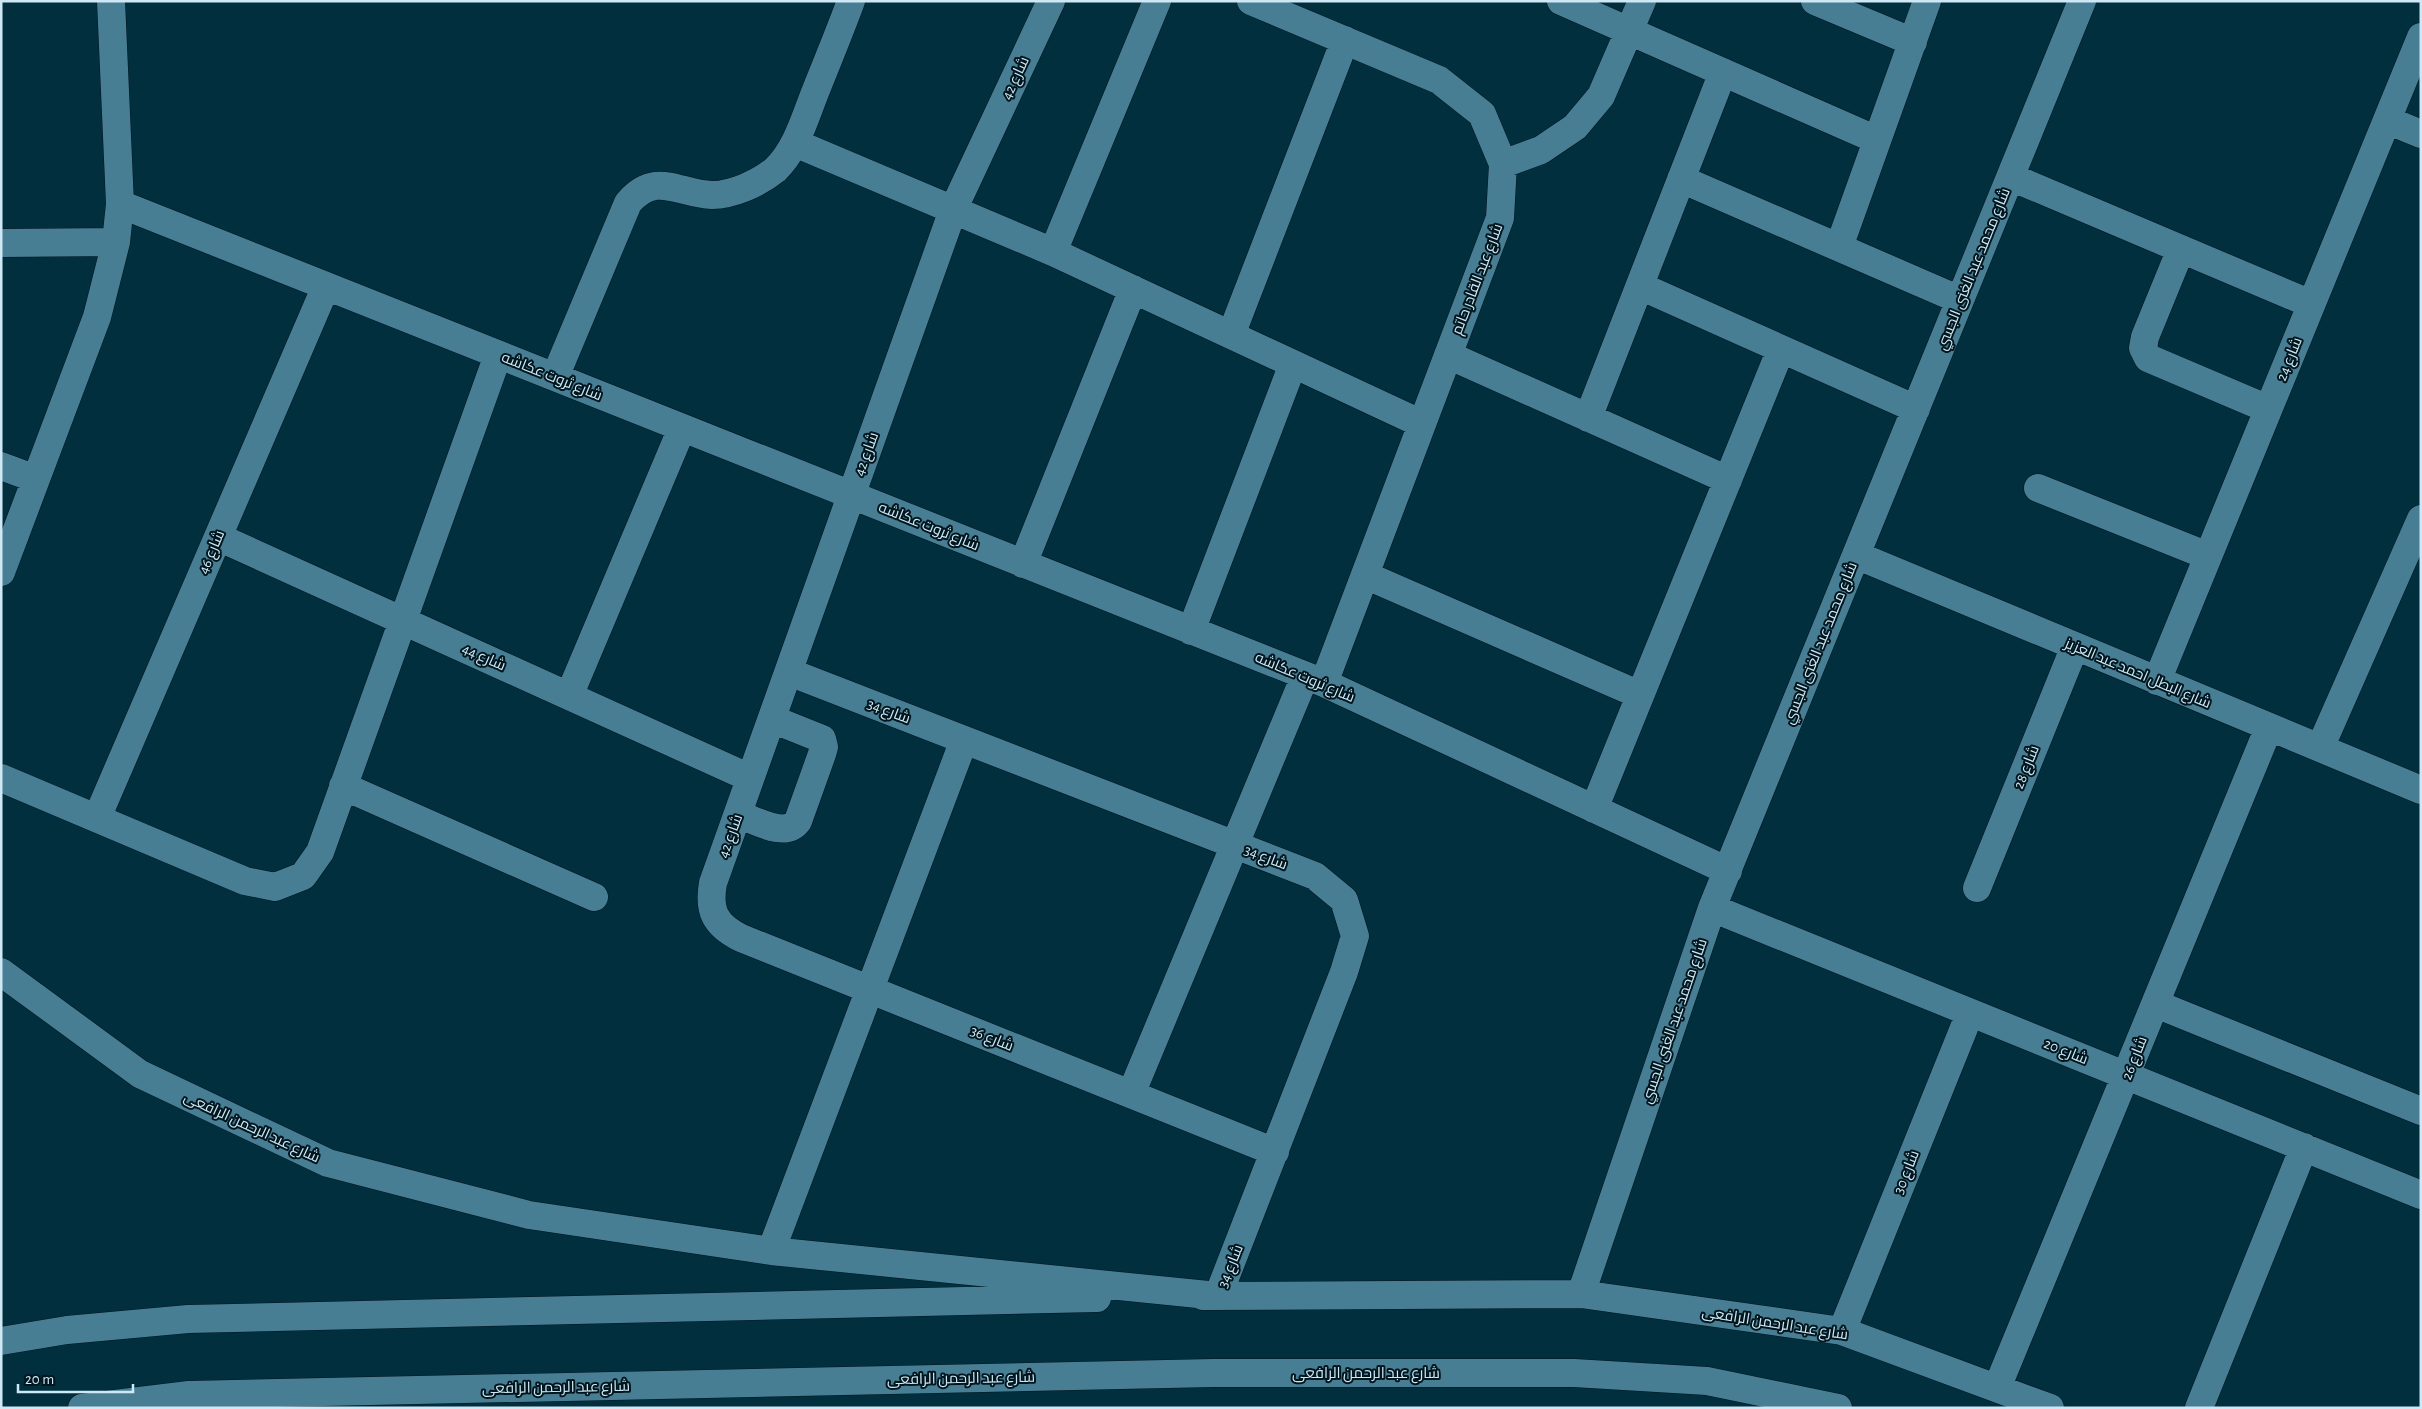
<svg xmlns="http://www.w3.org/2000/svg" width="2422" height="1409" font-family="'Alegreya Sans',Cairo,sans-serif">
<rect width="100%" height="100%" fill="#022f3e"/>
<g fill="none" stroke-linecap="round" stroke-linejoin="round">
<defs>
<path id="minor" d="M1051 1 953 210 713 883C708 911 715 925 741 938L1275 1152
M1251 1 1439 80 1482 114 1503 164 1500 218 1324 683
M1561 1 1877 140
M1815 1 1913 42
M2387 120 2421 134
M795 143 1053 252 1422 424
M1503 164 1541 150 1575 127 1601 96 1642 1
M2011 177 2311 304
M1681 179 1960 300
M120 204 1324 683 1728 871
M1 243 116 242
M1839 247 1927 1
M2181 249 2145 337 2143 348 2148 358 2268 409
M1053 252 1157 1
M1640 286 1916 409
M1231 335 1345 40
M1448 355 1728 480
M555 377 628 203C656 170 678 194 712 195 733 195 759 183 775 170 797 149 805 117 816 90 828 60 840 31 851 1
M1588 418 1723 72
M1 466 36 479
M2038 488 2208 556
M218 537 750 778
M1856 555 2421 790
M1023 564 1133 289
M1 572 97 317 116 242 120 204 111 1
M1365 575 1640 695
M1191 631 1293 364
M2157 681 2421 37
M569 696 682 428
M2320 748 2421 519
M1 778 245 881 275 887 303 876 320 852 498 355
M343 786 594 897
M1594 809 1781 349
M738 814C755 820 785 839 798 821L822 754 824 747 822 739 772 719
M97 818 326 286
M1977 888 2075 646
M1712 908 2421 1195
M1 972 140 1074 328 1163 529 1215 771 1251 1218 1296 1344 972 1355 936 1344 900 1315 876 789 672
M2156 1004 2421 1111
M1131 1094 1305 676
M771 1251 964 740
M1581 1294 1712 908 2082 1
M1203 1296 1581 1294 1842 1331 2050 1408
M1842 1331 1970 1013
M1 1341 67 1330 188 1319 1097 1298
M1997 1388 2269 727
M82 1408 189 1395 1213 1373H1574L1707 1381 1838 1408
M2199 1408 2304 1147"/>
</defs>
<use href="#minor" stroke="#001620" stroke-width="29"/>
<use href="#minor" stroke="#487e94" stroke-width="28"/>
</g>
<g text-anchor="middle" stroke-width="4" stroke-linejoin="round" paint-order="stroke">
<g font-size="15" fill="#cee9f5" stroke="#01161e">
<text transform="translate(1015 78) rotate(-65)" y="5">شارع 42</text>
<text transform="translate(1973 269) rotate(-68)" y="5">شارع محمد عبد الغنى الجسي</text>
<text transform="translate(1477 279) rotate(-69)" y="5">شارع عبد القادر حاتم</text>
<text transform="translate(2289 359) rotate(-68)" y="5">شارع 24</text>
<text transform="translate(552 376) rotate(22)" y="5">شارع ثروت عكاشه</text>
<text transform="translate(866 454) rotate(-70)" y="5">شارع 42</text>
<text transform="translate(929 526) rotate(22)" y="5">شارع ثروت عكاشه</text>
<text transform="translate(211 552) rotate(-67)" y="5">شارع 46</text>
<text transform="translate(1820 643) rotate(-68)" y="5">شارع محمد عبد الغنى الجسي</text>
<text transform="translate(484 657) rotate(24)" y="5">شارع 44</text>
<text transform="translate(2138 673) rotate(23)" y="5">شارع البطل احمد عبد العزيز</text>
<text transform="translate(1305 677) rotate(23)" y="5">شارع ثروت عكاشه</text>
<text transform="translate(889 711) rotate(21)" y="5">شارع 34</text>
<text transform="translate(2026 767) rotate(-68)" y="5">شارع 28</text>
<text transform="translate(730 836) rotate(-70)" y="5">شارع 42</text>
<text transform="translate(1266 857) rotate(21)" y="5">شارع 34</text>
<text transform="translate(1674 1021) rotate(-71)" y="5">شارع محمد عبد الغنى الجسي</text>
<text transform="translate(992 1038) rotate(22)" y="5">شارع 36</text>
<text transform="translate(2066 1051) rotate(22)" y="5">شارع 20</text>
<text transform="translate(2134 1058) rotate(-68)" y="5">شارع 26</text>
<text transform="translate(252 1127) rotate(25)" y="5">شارع عبد الرحمن الرافعى</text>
<text transform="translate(1906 1172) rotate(-68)" y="5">شارع 30</text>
<text transform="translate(1230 1266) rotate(-68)" y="5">شارع 34</text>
<text transform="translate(1775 1323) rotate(9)" y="5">شارع عبد الرحمن الرافعى</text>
<text x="1366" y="1378">شارع عبد الرحمن الرافعى</text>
<text transform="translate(961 1378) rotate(-1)" y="5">شارع عبد الرحمن الرافعى</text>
<text transform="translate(556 1387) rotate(-1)" y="5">شارع عبد الرحمن الرافعى</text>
</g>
</g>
<rect width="2422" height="1409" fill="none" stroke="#cee9f5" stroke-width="5"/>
<path d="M18 1384v8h115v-8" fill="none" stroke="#cee9f5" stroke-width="2.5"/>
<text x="25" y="1384" font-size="15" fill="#cee9f5" stroke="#01161e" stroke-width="4" paint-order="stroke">20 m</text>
</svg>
